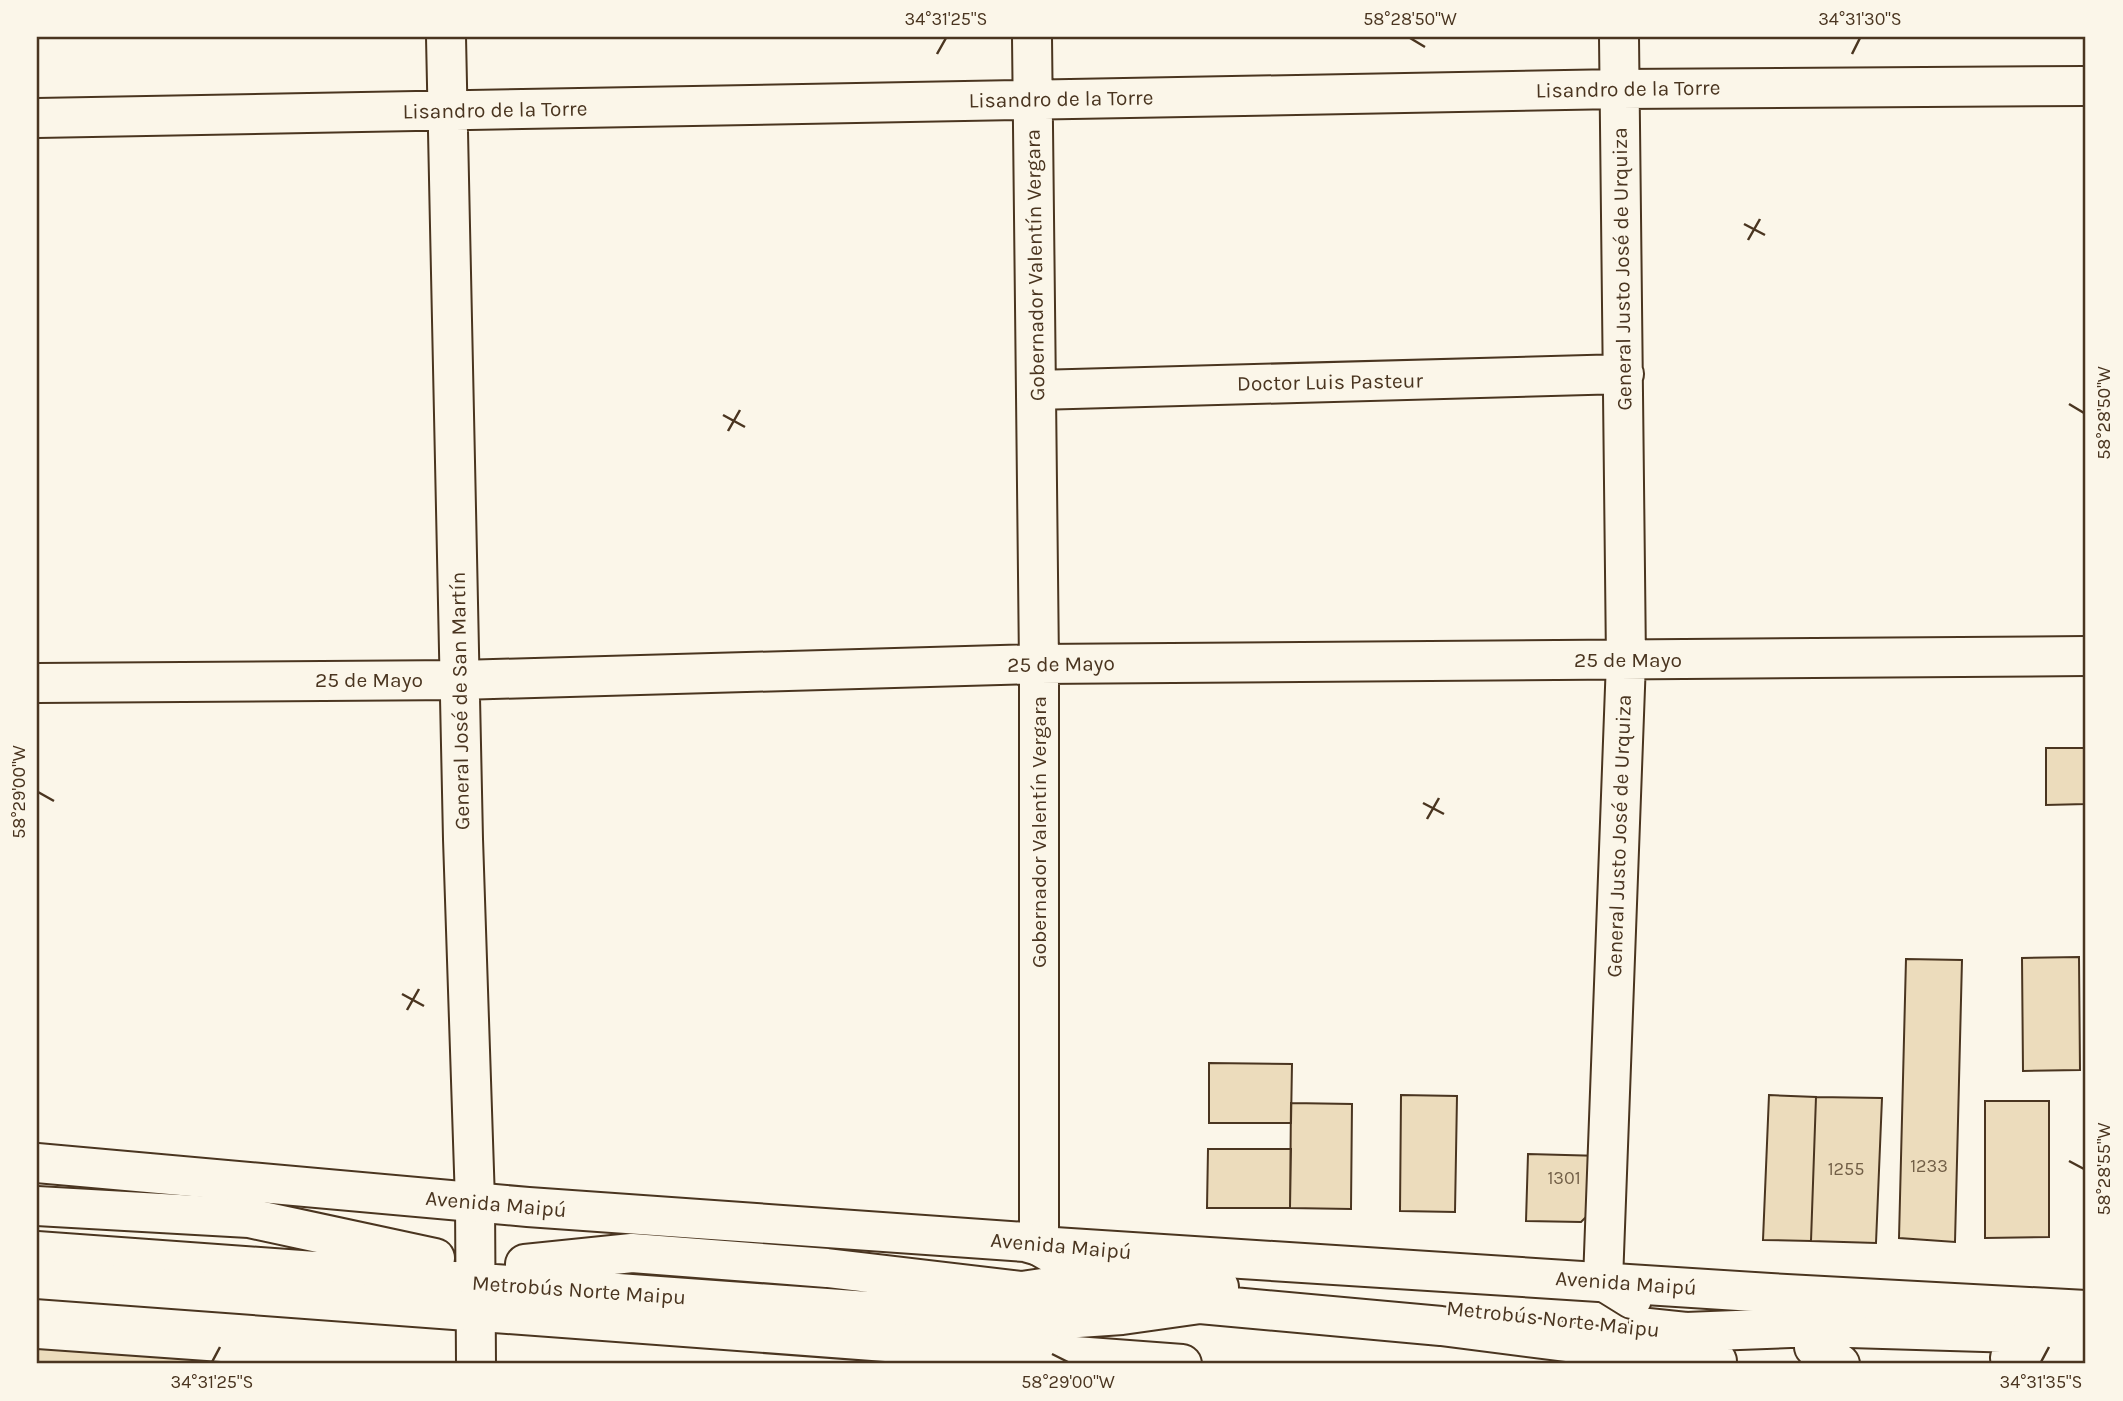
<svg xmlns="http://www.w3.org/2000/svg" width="2123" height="1401" font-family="Karla,sans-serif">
<rect width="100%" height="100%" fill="#fbf6e9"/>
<path fill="#ecdcbc" stroke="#4a3520" stroke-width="2" d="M2046 748H2086V804L2046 805Z
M2079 957 2080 1070 2023 1071 2022 958Z
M1906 959 1962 960 1955 1242 1899 1238Z
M1209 1063 1292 1064 1291 1123H1209Z
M1401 1095 1457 1096 1455 1212 1400 1211Z
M1769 1095 1816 1097 1811 1241 1763 1240Z
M1816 1097 1882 1098 1876 1243 1811 1241Z
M1985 1101H2049V1237L1985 1238Z
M1985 1101H2049V1237L1985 1238Z
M1291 1103 1352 1104 1351 1209 1290 1208Z
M1208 1149H1291L1290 1208H1207Z
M1528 1154 1602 1156V1201L1581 1222 1526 1221Z
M37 1349 234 1363V1364H37Z"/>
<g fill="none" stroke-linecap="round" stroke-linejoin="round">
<defs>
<path id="minor" d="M446 37 463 839 475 1201 476 1364
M1032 37 1039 664V1246L1068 1263
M1619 37 1626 661 1603 1281 1632 1299
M37 118 1620 89 2086 86
M1036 390 1624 374
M37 683 460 680 1039 664 2086 656
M37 1206 249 1218 435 1258
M37 1251 1020 1322 1122 1315 1200 1304 1441 1326 1717 1361
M525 1264 632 1253 827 1268 1022 1291 1118 1277 1219 1287
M1648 1328 1686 1332 1816 1327 2086 1335
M1814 1347 1840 1364
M2010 1358 2086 1363"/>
<path id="major" d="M37 1163 528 1207 1025 1242 1039 1246 1770 1293 2086 1310
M37 1279 1182 1364"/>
</defs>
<use href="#minor" stroke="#4a3520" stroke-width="42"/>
<use href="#major" stroke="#4a3520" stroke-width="42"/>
<use href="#minor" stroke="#fbf6e9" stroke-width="38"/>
<use href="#major" stroke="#fbf6e9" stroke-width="38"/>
</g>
<path fill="none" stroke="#4a3520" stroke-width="2.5" d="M1410 38 1425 47M937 54 946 38M1852 54 1860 38M1744 224 1765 235M1748 240 1760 219M2069 404 2084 413M723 415 745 427M728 431 740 410M38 792 54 801M1423 803 1444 814M1427 819 1439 798M402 994 424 1006M407 1010 419 989M2069 1161 2084 1169M1052 1354 1068 1362M212 1362 220 1347M2041 1362 2049 1347"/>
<g text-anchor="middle" stroke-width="5" stroke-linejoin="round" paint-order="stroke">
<g font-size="18" fill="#725f47">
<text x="1929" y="1172">1233</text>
<text x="1846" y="1175">1255</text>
<text x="1564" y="1184">1301</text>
</g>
<g font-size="21" fill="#4a3520" stroke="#fbf6e9">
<text transform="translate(1628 89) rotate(-1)" y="7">Lisandro de la Torre</text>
<text transform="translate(1061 99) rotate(-1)" y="7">Lisandro de la Torre</text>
<text transform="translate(495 110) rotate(-1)" y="7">Lisandro de la Torre</text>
<text transform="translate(1035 265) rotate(-91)" y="7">Gobernador Valentín Vergara</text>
<text transform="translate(1622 269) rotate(-91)" y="7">General Justo José de Urquiza</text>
<text transform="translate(1330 382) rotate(-1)" y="7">Doctor Luis Pasteur</text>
<text x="1628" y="667">25 de Mayo</text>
<text transform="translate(1061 664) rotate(-1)" y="7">25 de Mayo</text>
<text x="369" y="687">25 de Mayo</text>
<text transform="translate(460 701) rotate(-91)" y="7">General José de San Martín</text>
<text transform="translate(1039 832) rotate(-90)" y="7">Gobernador Valentín Vergara</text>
<text transform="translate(1619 836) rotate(-88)" y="7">General Justo José de Urquiza</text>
<text transform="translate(496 1204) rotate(5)" y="7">Avenida Maipú</text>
<text transform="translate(1061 1246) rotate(5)" y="7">Avenida Maipú</text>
<text transform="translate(1626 1283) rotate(4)" y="7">Avenida Maipú</text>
<text transform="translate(579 1290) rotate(4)" y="7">Metrobús Norte Maipu</text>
<text transform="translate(1553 1319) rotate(6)" y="7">Metrobús Norte Maipu</text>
</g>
</g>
<rect width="2123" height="1401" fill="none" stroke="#fbf6e9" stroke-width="77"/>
<rect x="38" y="38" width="2046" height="1324" fill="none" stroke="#4a3520" stroke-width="2.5"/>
<g font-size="18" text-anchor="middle" fill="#4a3520">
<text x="946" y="25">34°31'25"S</text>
<text x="1410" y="25">58°28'50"W</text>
<text x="1860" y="25">34°31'30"S</text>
<text transform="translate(2104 413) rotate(-90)" y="6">58°28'50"W</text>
<text transform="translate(19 792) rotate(-90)" y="6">58°29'00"W</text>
<text transform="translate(2104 1169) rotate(-90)" y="6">58°28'55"W</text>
<text x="212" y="1388">34°31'25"S</text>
<text x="1068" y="1388">58°29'00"W</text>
<text x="2041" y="1388">34°31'35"S</text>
</g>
</svg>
